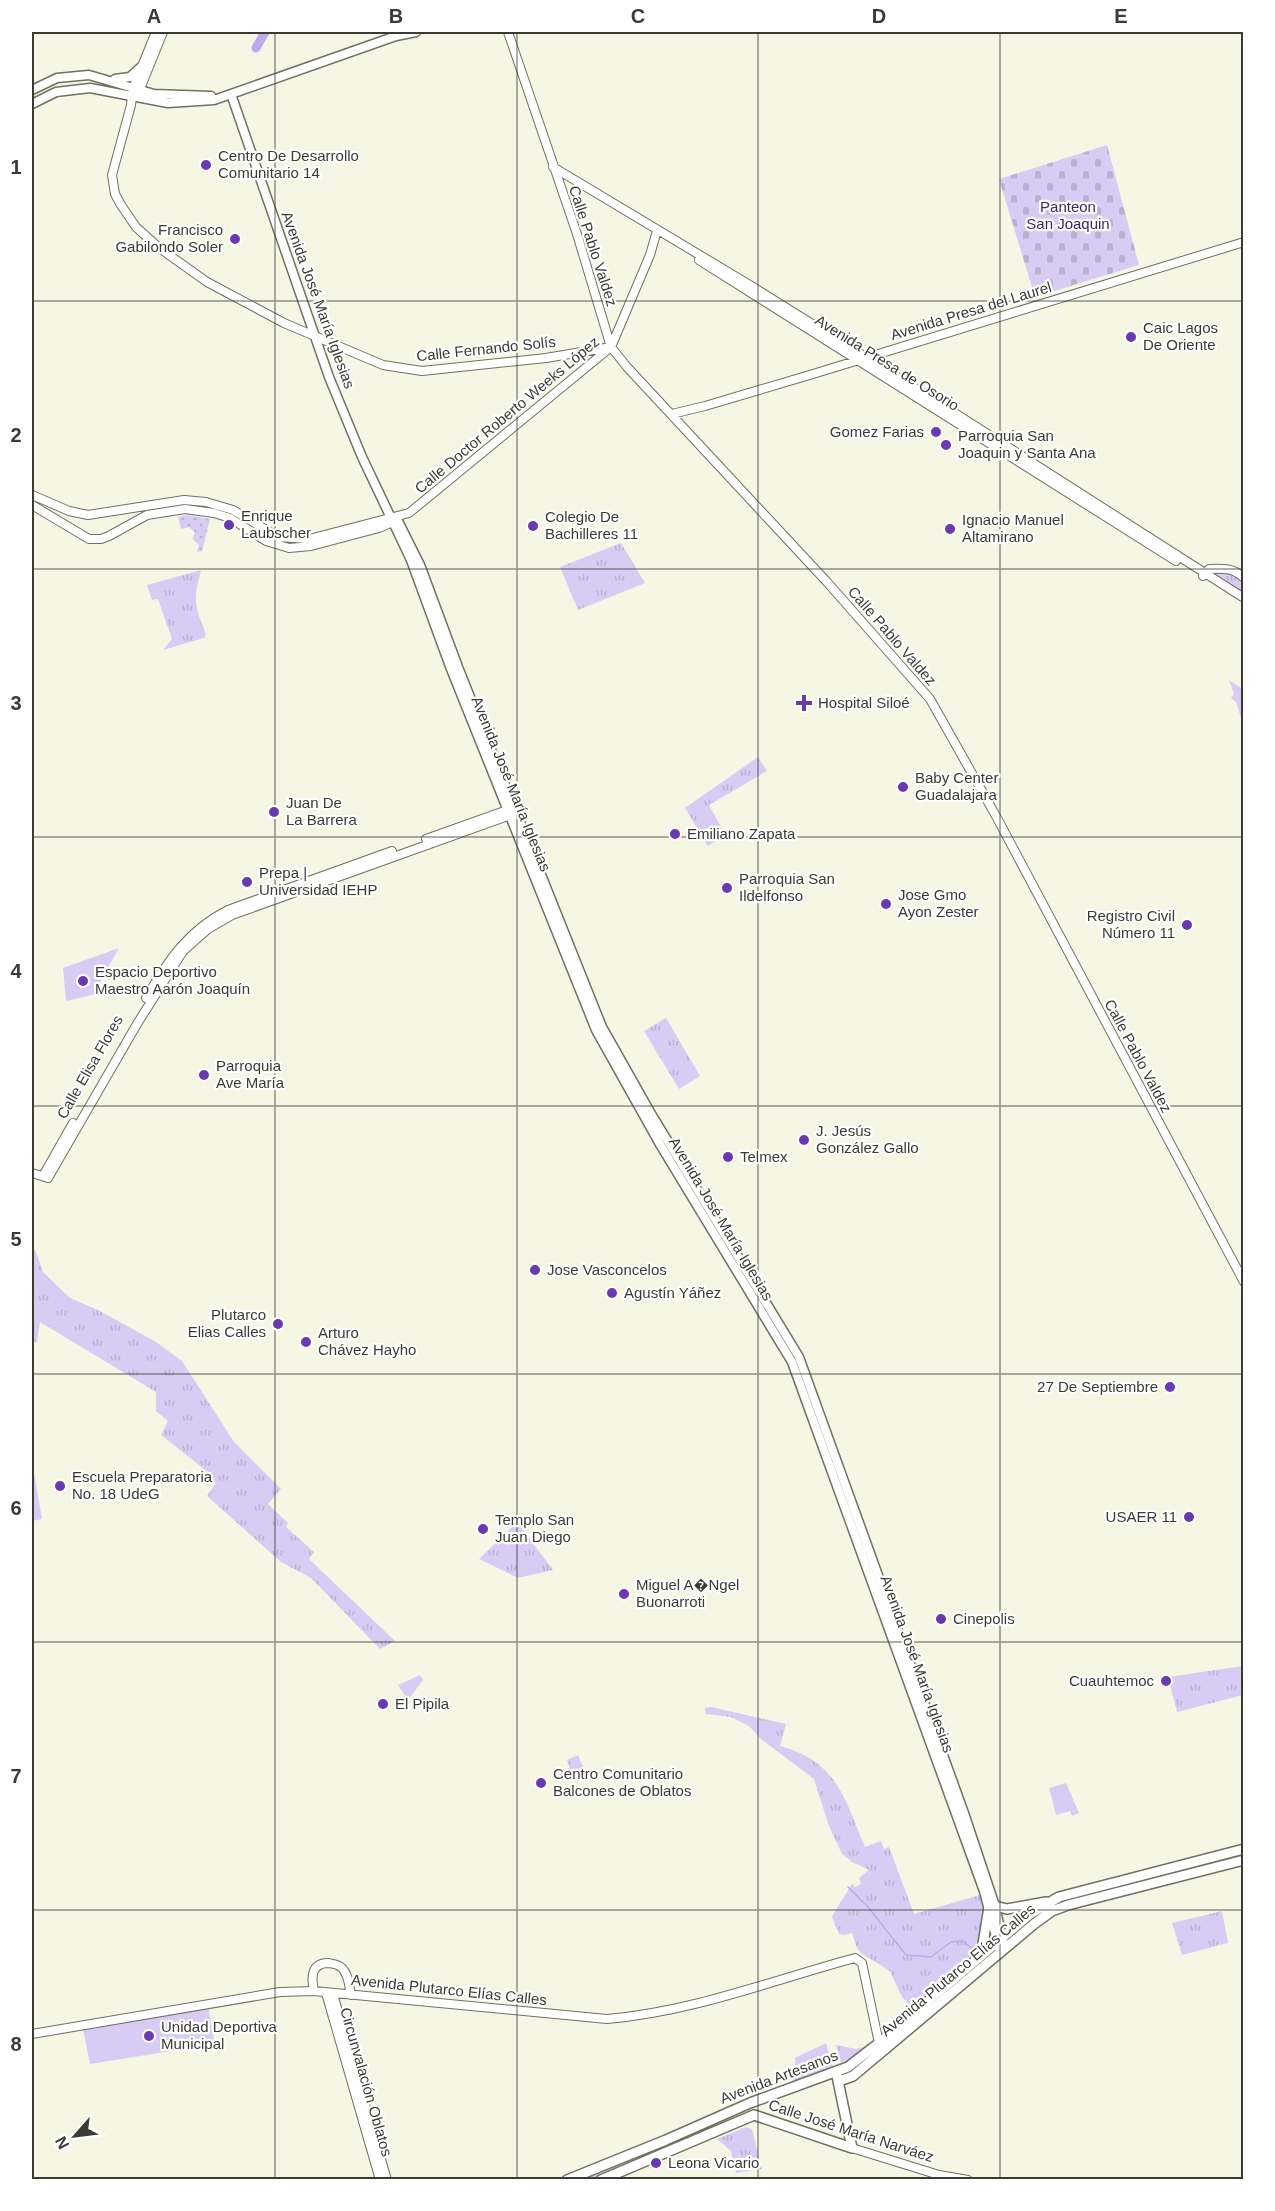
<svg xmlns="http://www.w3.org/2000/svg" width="1275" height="2211" font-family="Helvetica,sans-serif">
<defs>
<pattern id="cemetery-stones" width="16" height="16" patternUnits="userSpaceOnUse" patternTransform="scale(1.5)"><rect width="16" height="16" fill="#d8ccf4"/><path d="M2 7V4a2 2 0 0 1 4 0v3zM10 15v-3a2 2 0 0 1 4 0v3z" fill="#bab0d2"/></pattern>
<pattern id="park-tufts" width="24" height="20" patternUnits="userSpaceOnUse" patternTransform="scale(1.5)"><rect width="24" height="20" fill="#d8ccf4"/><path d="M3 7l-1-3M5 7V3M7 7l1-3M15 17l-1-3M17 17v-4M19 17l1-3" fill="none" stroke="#bab0d2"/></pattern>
<pattern id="garden-dots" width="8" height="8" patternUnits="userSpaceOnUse" patternTransform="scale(1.5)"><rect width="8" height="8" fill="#d8ccf4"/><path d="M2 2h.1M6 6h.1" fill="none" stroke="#bab0d2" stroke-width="1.8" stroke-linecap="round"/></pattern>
</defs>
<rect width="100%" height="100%" fill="#f5f6e3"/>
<path fill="#d8ccf4" d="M1229 680 1243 689V724L1236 702 1231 698 1234 694Z
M119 948 93 995 66 1001 63 968Z
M32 1461 42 1519 32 1521Z
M420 1675 423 1680 408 1700 398 1685Z
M1066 1783 1079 1813 1072 1816 1070 1811 1056 1815 1049 1788Z
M208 2006 215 2044 90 2064 83 2029Z"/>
<path fill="url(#cemetery-stones)" d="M1107 145 1139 265 1035 297 999 179Z"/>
<path fill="url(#park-tufts)" d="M621 543 645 583 578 610 560 567Z
M201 570C193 602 194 604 206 634L204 638 163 650 172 639 158 599 152 600 147 585Z
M1226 571 1233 573 1243 581V593L1209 572Z
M758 757 767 771 709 805 725 834 708 846 685 808Z
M666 1018 700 1076 679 1089 644 1031Z
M35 1249 43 1272 70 1298 100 1311 156 1342 182 1361 234 1442 281 1489 268 1504 288 1523 286 1527 314 1552 309 1559 395 1641 380 1649 311 1578 281 1562 207 1496 216 1483 206 1476 208 1472 161 1435 168 1421 156 1411V1392L40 1322 37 1342 32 1343V1256Z
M517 1522 553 1570 518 1578 479 1559Z
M1243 1666V1695L1177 1712 1168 1677Z
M711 1707 786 1724 780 1746C838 1762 844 1798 865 1847L881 1841 884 1849 889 1847 914 1914 980 1895 985 1910 978 1952 911 2007 902 1997 890 1971 861 1953 857 1948 852 1933 844 1935 839 1934 832 1917C838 1905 846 1894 852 1884L855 1887 861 1884 859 1878 869 1870 852 1862 842 1854 829 1826 814 1779 761 1739 749 1726 731 1717 706 1714 705 1708Z
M578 1755 587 1777 575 1782 567 1760Z
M1222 1911 1228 1943 1182 1955 1172 1923Z
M826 2043 833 2067 791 2083 795 2076V2058Z
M872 2044 862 2053 841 2063 836 2045 856 2049Z
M746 2127 752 2129 762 2169 736 2173 731 2151 717 2139Z
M664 2145 617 2172 596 2179 580 2180Z"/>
<path fill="url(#garden-dots)" d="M188 515 210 519 202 551 197 552 199 545 193 539 195 532 189 527 181 529 178 517Z"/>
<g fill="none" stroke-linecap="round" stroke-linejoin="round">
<path stroke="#beaae9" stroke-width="1.5" d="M848 1887 868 1907 906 1955 931 1957 951 1942 963 1941 976 1952"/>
<path stroke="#beaae9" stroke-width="9" d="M256 48 265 32"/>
<defs>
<path id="tertiary" d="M156 32 133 88 131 105 112 175 115 194 121 205 136 227 158 247 207 282 284 323 383 365 422 371 546 358 611 347
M508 32 577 234 611 347 627 367 827 582 930 699 996 816 1244 1282
M138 94 163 32
M553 167 748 284 939 403 1244 598
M699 260 1176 561
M672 414 705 406 813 374 1244 242
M32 495 69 511 88 515 184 500 206 502 233 510 278 537 309 539 409 513 611 347 650 255 656 234
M32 505 89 539H101L109 536 147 515 185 509 214 513 230 518 266 541 289 548 311 546 379 528 397 520
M1203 576 1209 569C1223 568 1234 568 1244 578
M426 839 513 808
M146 998C168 961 188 930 228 910L392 851
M32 1173 48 1178 137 1024 183 951 208 929 232 915 516 813
M43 1176 73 1123
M314 1991C311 1978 311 1963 328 1963 334 1964 338 1964 342 1968 349 1975 349 1986 351 1995
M326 1993 380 2180
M333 1994 387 2180
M32 2034 280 1992 314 1991 607 2019C692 2012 773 1980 855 1958L862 1963 879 2043
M852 2148 939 2175 968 2180"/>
<path id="secondary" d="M115 79 130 77 142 66
M32 90 57 78 89 75 154 94 211 96
M231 94 329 377 362 457 411 560 451 669 596 1030 661 1146 792 1362 984 1891 999 1948
M32 104 56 92 90 88 168 103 214 100 396 36 416 32
M398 521 420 565 458 667 602 1027 650 1112 799 1357 964 1813 995 1906 1003 1942"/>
<path id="primary" d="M995 1906 1007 1909 1046 1902
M981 1956 989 1907
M839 2081 853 2076 1034 1924 1052 1911 1068 1905 1244 1860
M567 2180 666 2140 750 2103 848 2067 879 2043 1030 1914 1059 1897 1244 1849
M601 2180 754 2115 852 2148 837 2076"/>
</defs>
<use href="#tertiary" stroke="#707160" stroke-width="10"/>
<use href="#secondary" stroke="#707160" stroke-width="11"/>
<use href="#primary" stroke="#707160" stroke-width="12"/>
<use href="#tertiary" stroke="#fff" stroke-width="8"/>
<use href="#secondary" stroke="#fff" stroke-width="8"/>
<use href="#primary" stroke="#fff" stroke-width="9"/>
</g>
<path fill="none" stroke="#3b3b34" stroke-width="1.5" stroke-opacity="0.55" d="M275 32V2180M517 32V2180M758 32V2180M1000 32V2180M32 301H1244M32 569H1244M32 837H1244M32 1106H1244M32 1374H1244M32 1642H1244M32 1910H1244"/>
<g fill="#6a38af" stroke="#fff" stroke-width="2">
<circle cx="206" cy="165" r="6"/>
<circle cx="235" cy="239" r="6"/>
<circle cx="1131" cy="337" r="6"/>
<circle cx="936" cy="432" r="6"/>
<circle cx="946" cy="445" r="6"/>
<circle cx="229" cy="525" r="6"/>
<circle cx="533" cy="526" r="6"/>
<circle cx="950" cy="529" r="6"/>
<path d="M801 694h6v6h6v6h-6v6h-6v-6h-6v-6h6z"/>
<circle cx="903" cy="787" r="6"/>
<circle cx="274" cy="812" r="6"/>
<circle cx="675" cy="834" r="6"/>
<circle cx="247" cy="882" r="6"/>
<circle cx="727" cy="888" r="6"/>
<circle cx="886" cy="904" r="6"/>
<circle cx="1187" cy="925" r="6"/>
<circle cx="83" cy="981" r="6"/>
<circle cx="204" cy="1075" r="6"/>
<circle cx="804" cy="1140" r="6"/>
<circle cx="728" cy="1157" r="6"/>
<circle cx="535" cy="1270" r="6"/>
<circle cx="612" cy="1293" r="6"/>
<circle cx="278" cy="1324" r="6"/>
<circle cx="306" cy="1342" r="6"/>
<circle cx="1170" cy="1387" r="6"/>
<circle cx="60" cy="1486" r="6"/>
<circle cx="1189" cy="1517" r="6"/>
<circle cx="483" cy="1529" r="6"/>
<circle cx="624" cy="1594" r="6"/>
<circle cx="941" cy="1619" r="6"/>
<circle cx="1166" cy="1681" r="6"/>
<circle cx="383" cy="1704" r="6"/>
<circle cx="541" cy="1783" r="6"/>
<circle cx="149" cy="2036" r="6"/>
<circle cx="656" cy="2163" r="6"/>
</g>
<g text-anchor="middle" stroke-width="4.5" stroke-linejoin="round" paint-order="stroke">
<g font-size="15" fill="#3b3b34" stroke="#fff" text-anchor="start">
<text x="218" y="161">Centro De Desarrollo<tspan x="218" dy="17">Comunitario 14</tspan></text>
<text x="223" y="235" text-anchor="end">Francisco<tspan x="223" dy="17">Gabilondo Soler</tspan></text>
<text x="1143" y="333">Caic Lagos<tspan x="1143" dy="17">De Oriente</tspan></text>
<text x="924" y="437" text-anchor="end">Gomez Farias</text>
<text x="958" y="441">Parroquia San<tspan x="958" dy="17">Joaquin y Santa Ana</tspan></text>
<text x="241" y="521">Enrique<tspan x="241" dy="17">Laubscher</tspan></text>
<text x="545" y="522">Colegio De<tspan x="545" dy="17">Bachilleres 11</tspan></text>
<text x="962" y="525">Ignacio Manuel<tspan x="962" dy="17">Altamirano</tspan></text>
<text x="818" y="708">Hospital Siloé</text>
<text x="915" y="783">Baby Center<tspan x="915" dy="17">Guadalajara</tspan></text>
<text x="286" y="808">Juan De<tspan x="286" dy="17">La Barrera</tspan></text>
<text x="687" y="839">Emiliano Zapata</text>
<text x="259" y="878">Prepa |<tspan x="259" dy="17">Universidad IEHP</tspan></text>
<text x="739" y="884">Parroquia San<tspan x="739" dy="17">Ildelfonso</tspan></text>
<text x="898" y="900">Jose Gmo<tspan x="898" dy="17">Ayon Zester</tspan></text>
<text x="1175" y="921" text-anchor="end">Registro Civil<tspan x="1175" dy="17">Número 11</tspan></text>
<text x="95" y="977">Espacio Deportivo<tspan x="95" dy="17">Maestro Aarón Joaquín</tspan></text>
<text x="216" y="1071">Parroquia<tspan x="216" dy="17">Ave María</tspan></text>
<text x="816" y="1136">J. Jesús<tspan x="816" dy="17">González Gallo</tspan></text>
<text x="740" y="1162">Telmex</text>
<text x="547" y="1275">Jose Vasconcelos</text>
<text x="624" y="1298">Agustín Yáñez</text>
<text x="266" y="1320" text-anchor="end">Plutarco<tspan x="266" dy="17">Elias Calles</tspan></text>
<text x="318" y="1338">Arturo<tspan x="318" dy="17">Chávez Hayho</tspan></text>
<text x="1158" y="1392" text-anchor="end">27 De Septiembre</text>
<text x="72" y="1482">Escuela Preparatoria<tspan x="72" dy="17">No. 18 UdeG</tspan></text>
<text x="1177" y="1522" text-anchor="end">USAER 11</text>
<text x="495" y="1525">Templo San<tspan x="495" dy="17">Juan Diego</tspan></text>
<text x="636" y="1590">Miguel A�Ngel<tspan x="636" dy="17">Buonarroti</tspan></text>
<text x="953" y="1624">Cinepolis</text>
<text x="1154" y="1686" text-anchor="end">Cuauhtemoc</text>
<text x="395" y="1709">El Pipila</text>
<text x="553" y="1779">Centro Comunitario<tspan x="553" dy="17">Balcones de Oblatos</tspan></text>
<text x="161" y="2032">Unidad Deportiva<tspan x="161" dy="17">Municipal</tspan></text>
<text x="668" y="2168">Leona Vicario</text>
</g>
<g font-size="15" fill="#42246d" stroke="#fff">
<text x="1068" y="212">Panteon<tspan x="1068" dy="17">San Joaquin</tspan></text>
</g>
<g font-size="15" fill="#3b3b34" stroke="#fff">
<text transform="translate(593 246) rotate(72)" y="5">Calle Pablo Valdez</text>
<text transform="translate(318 300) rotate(70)" y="5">Avenida José María Iglesias</text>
<text transform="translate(971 311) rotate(-17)" y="5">Avenida Presa del Laurel</text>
<text transform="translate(486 349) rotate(-6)" y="5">Calle Fernando Solís</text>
<text transform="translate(887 363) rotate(32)" y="5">Avenida Presa de Osorio</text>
<text transform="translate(507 415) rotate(-40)" y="5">Calle Doctor Roberto Weeks López</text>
<text transform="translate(892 636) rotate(49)" y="5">Calle Pablo Valdez</text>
<text transform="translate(511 784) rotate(68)" y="5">Avenida José María Iglesias</text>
<text transform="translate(1138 1056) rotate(62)" y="5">Calle Pablo Valdez</text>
<text transform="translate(90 1067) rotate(-60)" y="5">Calle Elisa Flores</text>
<text transform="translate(721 1219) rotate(59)" y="5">Avenida José María Iglesias</text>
<text transform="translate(917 1664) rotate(70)" y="5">Avenida José María Iglesias</text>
<text transform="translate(958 1970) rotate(-40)" y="5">Avenida Plutarco Elías Calles</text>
<text transform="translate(449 1990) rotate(6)" y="5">Avenida Plutarco Elías Calles</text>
<text transform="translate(779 2077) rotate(-21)" y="5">Avenida Artesanos</text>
<text transform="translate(366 2082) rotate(74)" y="5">Circunvalación Oblatos</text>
<text transform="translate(851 2131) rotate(18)" y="5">Calle José María Narváez</text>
</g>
</g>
<rect width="1275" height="2211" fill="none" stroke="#ffffff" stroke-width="66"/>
<g transform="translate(75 2136) rotate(242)" stroke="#ffffff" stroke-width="4.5" paint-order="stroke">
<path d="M0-4.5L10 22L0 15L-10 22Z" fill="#3b3b34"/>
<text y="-9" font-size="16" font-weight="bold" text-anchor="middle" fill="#3b3b34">N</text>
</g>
<rect x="33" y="33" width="1209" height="2145" fill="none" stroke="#3b3b34" stroke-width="2"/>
<g font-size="20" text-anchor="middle" font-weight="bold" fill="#3b3b34">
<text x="154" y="23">A</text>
<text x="396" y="23">B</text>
<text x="638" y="23">C</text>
<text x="879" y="23">D</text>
<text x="1121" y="23">E</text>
<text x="16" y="174">1</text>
<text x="16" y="442">2</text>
<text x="16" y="710">3</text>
<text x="16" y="978">4</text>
<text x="16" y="1246">5</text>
<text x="16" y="1515">6</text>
<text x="16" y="1783">7</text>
<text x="16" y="2051">8</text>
</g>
</svg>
